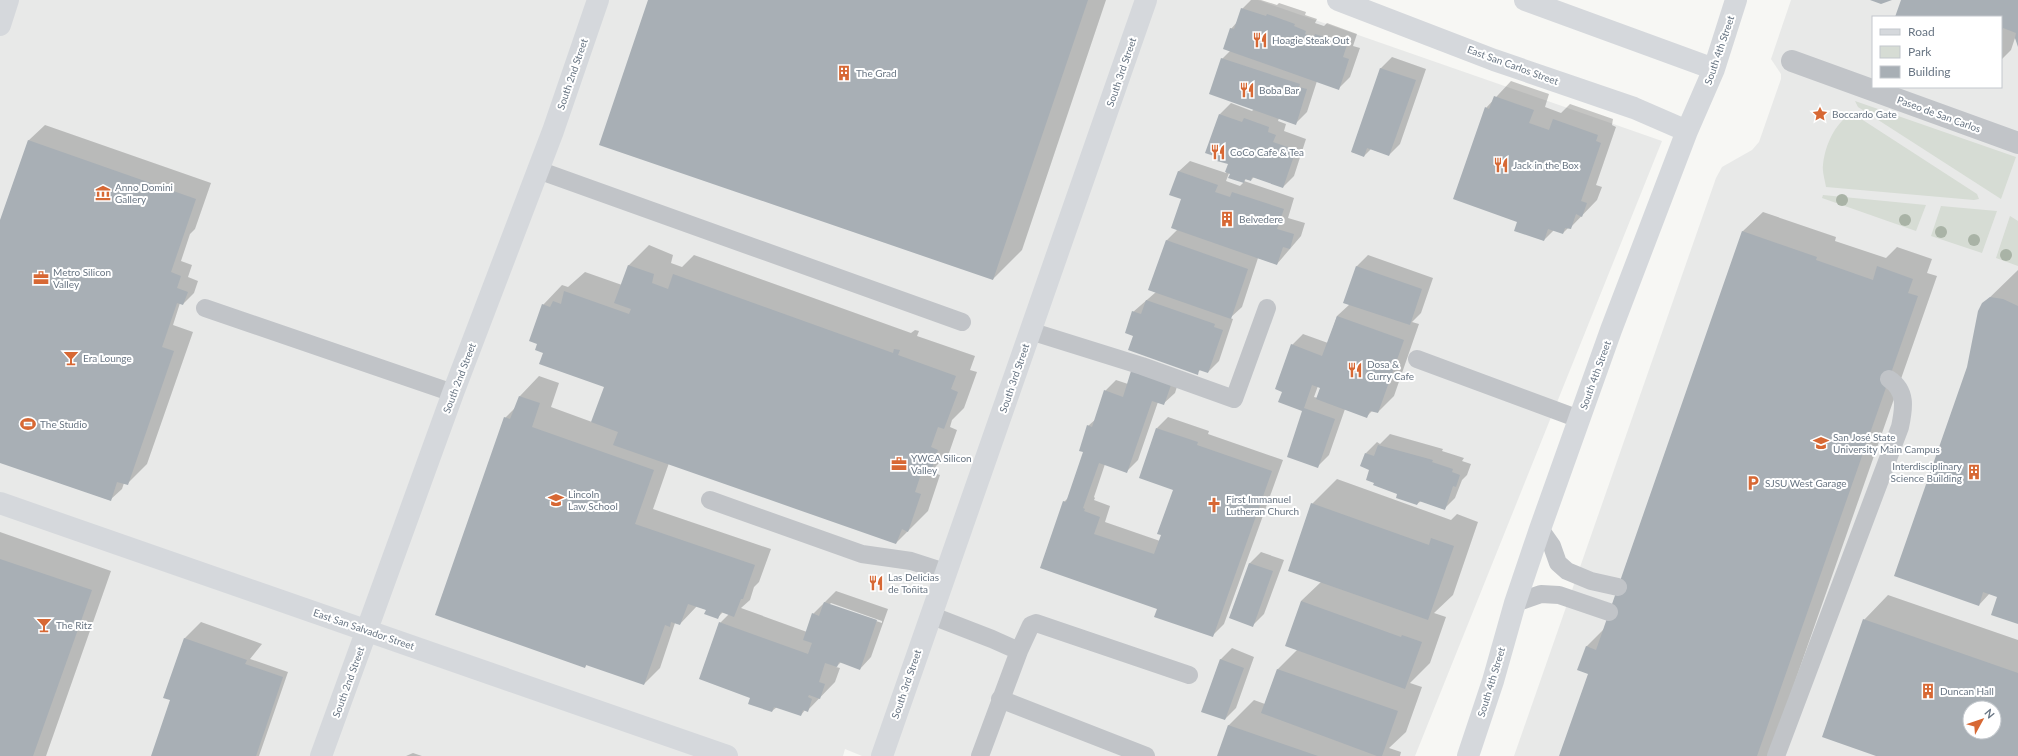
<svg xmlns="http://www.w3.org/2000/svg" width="2018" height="756" font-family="Lato,sans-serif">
<rect width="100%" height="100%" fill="#f7f7f4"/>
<path fill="#e8e9e8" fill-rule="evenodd" d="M0 0H1258L1662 141 1415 756H862L845 749 843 756H0Z
M1791 0H2018V756H1514L1716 178 1722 167 1752 150 1759 142 1781 79V74L1771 59ZM1873 17H2001V87H1873ZM1970 708H1994V732H1970Z"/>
<path fill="#d6dcd4" d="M1855 101 2016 157 2001 199 1858 107Z
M1852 113 1977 194 1979 199 1974 200 1826 187C1825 180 1822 172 1823 165 1825 145 1835 123 1852 113Z
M1823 195 1926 205 1916 231 1822 198Z
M1941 206 1997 211 1982 253 1931 236Z
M2010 216 2018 221V266L1996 258Z"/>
<path fill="#0003" fill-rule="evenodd" d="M649 0H1106L1022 250 993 279Z
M1251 0H1261L1277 5 1279 3 1306 12 1305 15 1317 19 1315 23 1324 26 1327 23 1357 34 1353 46 1360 48 1350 77 1338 89 1317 81 1307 112 1295 124 1279 118 1278 121 1286 124 1284 131 1306 139 1294 176 1283 187 1254 177 1251 180 1246 179 1244 181 1294 198 1288 218 1305 223 1301 236 1277 264 1258 258 1242 307 1230 318 1233 319 1219 361 1208 372 1201 369 1197 373 1135 335 1133 312 1156 292 1150 289 1167 240 1177 230 1182 199 1178 172 1190 161 1226 173 1229 164 1220 114 1231 103 1252 111 1254 109 1222 59 1230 51 1231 29 1237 22 1242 9ZM1229 173H1231L1244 182 1240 186 1226 181Z
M1902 0H2018V43L2015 38 2011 50 2001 60V17H1896Z
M1392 57 1426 69 1400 144 1389 155 1371 149 1364 156 1352 152 1381 68Z
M1511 81 1549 94 1545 107 1561 113 1570 104 1613 119 1612 125 1616 127 1596 185 1602 187 1597 200 1570 228H1568L1563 233 1554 230 1544 240 1518 222 1486 108Z
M45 125 211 183 195 229 190 234 181 261 192 265 188 277 198 281 194 293 183 304 180 303 173 325 193 332 147 464 127 484 124 483 122 489 110 500 0 462V223L29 140Z
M1763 212 1836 237 1835 241 1886 258 1897 247 1932 259 1927 273 1937 276 1769 756H1560L1589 673 1586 647 1605 628 1743 231Z
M649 245 673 255 671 263 682 267 694 255 911 333 915 330 919 331 917 336 975 356 970 370 977 372 964 408 952 420 950 427 957 430 949 453 936 466 934 473 940 475 928 511 896 543 669 463 653 509 771 549 759 582 754 587 750 600 741 608 807 632 813 614 836 591 888 609 871 657 860 669 841 662 836 667 840 668 835 682 807 711 805 710 801 715 777 707 772 711 751 698 720 623 729 614 723 612 717 618 707 610 697 606 680 624 675 623 660 668 644 684 587 664 585 667 505 418 516 407 520 396 539 376 559 383 551 407 592 422 605 387 544 352 543 305 562 285 568 287 585 272 622 285 629 265ZM831 603 882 621V623L829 605Z
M1368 255 1433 278 1421 313 1412 322 1419 324 1394 396 1378 412 1372 411 1367 416 1345 409 1329 455 1318 466 1303 411 1283 391 1292 345 1303 334 1328 343 1337 316 1350 304 1357 266ZM1318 386 1322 387 1318 398 1314 397Z
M2018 270V623L1999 597 1990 593 1979 605 1968 368 1983 304Z
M1181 374 1175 393 1163 404 1158 402 1138 460 1127 471 1105 464 1094 497 1095 498 1094 500 1110 506 1105 522 1160 541 1174 490 1157 428 1168 417 1209 431 1208 434 1283 460 1224 624 1213 635 1158 609 1064 502 1068 498 1084 452 1088 426 1096 419 1105 391 1116 380 1128 384Z
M1390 434 1443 449 1442 451 1464 458 1462 461 1471 464 1467 475 1462 480 1455 498 1444 509 1421 501 1417 504 1375 482 1366 453 1377 442 1380 444Z
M1337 479 1451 520 1457 514 1478 522 1453 595 1434 613 1446 617 1430 663 1410 683 1422 687 1406 732 1389 748 1401 752 1400 756H1218L1229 725 1254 700 1265 704 1278 669 1298 649 1301 601 1321 582 1312 504Z
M0 532 111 571 46 756H0Z
M1261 552 1284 560 1264 614 1253 625 1230 617 1250 563Z
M1888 595 2018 640V756H1879L1864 620ZM1970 708H1994V732H1970Z
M201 622 262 644 250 659 288 672 259 756H154L171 700 164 697 185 638Z
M1232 648 1254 657 1236 708 1225 719 1203 711 1221 659Z
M413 753 422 756H406Z"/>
<path fill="#a8afb5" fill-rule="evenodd" d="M648 0H1088L993 280 599 145Z
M1870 0H1892L1881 4Z
M1901 0H2018V47L2015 38 2016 33 2003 28 2001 33V17H1895Z
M1241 8 1266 16 1267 14 1295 24 1294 26 1306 31 1305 34 1314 37 1315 34 1347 45 1343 57 1349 59 1339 90 1223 49 1230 28 1234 29Z
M1221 58 1300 84 1299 87 1307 89 1296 125 1209 94Z
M1380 68 1416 80 1389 156 1367 148 1364 157 1351 152Z
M1494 96 1534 110 1529 123 1549 130 1553 119 1598 135 1596 141 1601 143 1581 201 1587 203 1582 217 1576 214 1571 229 1565 228 1563 234 1548 229 1544 241 1514 231 1517 222 1453 199 1485 107 1489 109Z
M1219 114 1242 122 1244 118 1269 127 1268 132 1276 135 1273 142 1296 150 1283 188 1252 177 1251 181 1245 179 1244 183 1228 178 1230 174 1225 172 1228 164 1213 160 1214 156 1205 153Z
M28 140 196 199 171 272 181 276 177 288 188 292 183 305 177 303 162 347 174 351 128 485 117 482 111 501 0 463V220Z
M1178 171 1218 185 1215 192 1230 197 1232 192 1284 209 1277 229 1294 234 1290 249 1283 247 1277 265 1171 228 1181 199 1169 195Z
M1742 231 1817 257 1816 260 1873 280 1877 266 1913 279 1908 293 1918 296 1757 756H1559L1588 674 1577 670 1586 646 1596 650Z
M1166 240 1248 269 1231 319 1148 290Z
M628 265 654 274 652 283 668 289 673 274 893 353 894 349 900 350 898 355 956 376 951 389 958 392 944 429 938 427 931 447 938 450 930 474 922 471 915 492 921 494 908 532 902 529 896 544 613 445 618 432 591 422 604 387 539 364 543 353 535 350 537 344 529 341 542 304 550 307 553 301 561 304 564 291 629 314 631 309 614 303Z
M1356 266 1422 289 1410 325 1343 303Z
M1990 297 2003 299 2018 306V624L1991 615 1997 597 1983 592 1979 606 1894 576 1967 367 1978 311 1982 303Z
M1146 300 1215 324 1214 327 1223 330 1208 373 1199 370 1198 375 1128 350 1133 336 1125 333 1132 311 1141 314Z
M1337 316 1404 340 1378 413 1370 411 1367 418 1316 399 1320 388 1312 385 1304 408 1335 419 1318 468 1287 457 1302 411 1278 402 1282 392 1275 389 1291 344 1322 356Z
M1131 371 1171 385 1164 405 1152 401 1127 473 1099 463 1083 508 1085 509 1084 511 1100 517 1094 534 1154 554 1161 535 1157 534 1173 490 1139 478 1156 428 1198 442 1197 445 1272 471 1213 637 1154 617 1157 609 1040 568 1063 501 1066 502 1083 452 1079 451 1087 425 1092 427 1104 390 1123 397Z
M519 396 540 403 532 427 654 470 635 524 755 565 743 599H741L734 617 721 612 718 619 704 614 706 610 688 604 680 625 671 622 670 627 665 625 644 685 586 665 585 668 435 615 504 417 510 419Z
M1378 445 1433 460 1432 462 1453 469 1452 472 1460 475 1456 487 1453 486 1445 510 1419 501 1417 505 1396 498 1397 494 1373 485 1374 483 1366 480 1369 470 1360 466 1365 453 1374 456Z
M1311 503 1429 545 1431 538 1454 546 1428 620 1288 571Z
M0 559 92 590 33 756H0Z
M1249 563 1273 571 1253 627 1229 618Z
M1301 601 1401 637 1402 635 1422 642 1405 689 1285 646Z
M824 602 877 620 860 670 839 662 837 667 825 663 819 682 825 684 820 699 809 695 808 697 812 699 808 712 803 710 801 716 774 707 772 712 748 704 750 698 699 679 719 622 808 654 812 643 803 640 812 613 819 616Z
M1863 619 2018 673V756H1876L1822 737ZM1970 708H1994V732H1970Z
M184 638 247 660 245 664 283 677 256 756H151L170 700 163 698Z
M1220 659 1244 668 1225 720 1201 712Z
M1277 669 1398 711 1382 756H1377L1261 713Z
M1228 725 1318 756H1217Z"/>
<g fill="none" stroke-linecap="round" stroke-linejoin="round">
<path stroke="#c1c4c8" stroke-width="18" d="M538 170 962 322
M205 308 453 393
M1030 331 1142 366 1234 399 1267 308
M1417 359 1579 419
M710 500 862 554 911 561 945 572
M1540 529 1552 546 1558 563 1567 571 1591 581 1618 587
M1515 603 1541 594 1559 595 1609 612
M930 615 992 639 1019 651 1031 625 1036 623 1189 675
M1000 699 1146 756
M980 756 1019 651
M1776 756 1900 427C1904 408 1907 391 1889 379"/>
<path stroke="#c1c4c8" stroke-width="22" d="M1792 61 2018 143"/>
<path stroke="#d5d8dc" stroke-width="22" d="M1338 0 1494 60 1634 108 1687 131
M1525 0 1714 69
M0 25 8 0
M0 503 727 756
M321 756 453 393 553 131 598 0
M882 756 1146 0
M1468 756 1493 681 1515 603 1540 529 1611 330 1687 131 1714 69 1736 0"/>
</g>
<g fill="#a9b3a6">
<circle cx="1842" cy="200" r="6"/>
<circle cx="1905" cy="220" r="6"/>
<circle cx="1941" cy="232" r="6"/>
<circle cx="1974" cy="240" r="6"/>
<circle cx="2006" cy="255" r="6"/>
</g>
<defs>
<symbol id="restaurant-bare" viewBox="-9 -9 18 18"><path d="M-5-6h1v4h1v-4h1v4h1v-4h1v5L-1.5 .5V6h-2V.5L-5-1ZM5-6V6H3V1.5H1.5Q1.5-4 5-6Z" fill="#d76834" stroke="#fff" stroke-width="2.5" paint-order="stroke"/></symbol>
<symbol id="building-bare" viewBox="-9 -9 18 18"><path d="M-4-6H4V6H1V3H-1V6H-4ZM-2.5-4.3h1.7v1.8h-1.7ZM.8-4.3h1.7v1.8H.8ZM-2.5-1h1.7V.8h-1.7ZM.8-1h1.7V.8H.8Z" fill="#d76834" stroke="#fff" stroke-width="2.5" paint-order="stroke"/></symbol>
<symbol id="sight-bare" viewBox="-9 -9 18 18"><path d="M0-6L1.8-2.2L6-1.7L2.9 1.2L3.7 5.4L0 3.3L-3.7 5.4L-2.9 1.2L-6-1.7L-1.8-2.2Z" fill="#d76834" stroke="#fff" stroke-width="2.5" paint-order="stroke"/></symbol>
<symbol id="museum-bare" viewBox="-9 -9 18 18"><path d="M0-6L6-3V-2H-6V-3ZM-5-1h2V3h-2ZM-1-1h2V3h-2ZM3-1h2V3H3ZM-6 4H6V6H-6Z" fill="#d76834" stroke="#fff" stroke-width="2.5" paint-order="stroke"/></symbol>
<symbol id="office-bare" viewBox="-9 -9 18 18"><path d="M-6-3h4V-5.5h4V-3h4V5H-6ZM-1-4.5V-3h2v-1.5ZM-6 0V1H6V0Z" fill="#d76834" stroke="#fff" stroke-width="2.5" paint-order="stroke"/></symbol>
<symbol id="bar-bare" viewBox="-9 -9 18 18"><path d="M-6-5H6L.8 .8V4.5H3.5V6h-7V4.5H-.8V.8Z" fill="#d76834" stroke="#fff" stroke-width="2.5" paint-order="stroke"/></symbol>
<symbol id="stadium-bare" viewBox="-9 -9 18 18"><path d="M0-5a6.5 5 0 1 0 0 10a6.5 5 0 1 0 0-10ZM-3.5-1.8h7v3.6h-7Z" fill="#d76834" stroke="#fff" stroke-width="2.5" paint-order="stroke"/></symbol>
<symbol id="university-bare" viewBox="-9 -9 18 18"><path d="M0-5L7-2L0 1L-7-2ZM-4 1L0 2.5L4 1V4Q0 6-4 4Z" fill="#d76834" stroke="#fff" stroke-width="2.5" paint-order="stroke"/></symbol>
<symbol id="parking-bare" viewBox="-9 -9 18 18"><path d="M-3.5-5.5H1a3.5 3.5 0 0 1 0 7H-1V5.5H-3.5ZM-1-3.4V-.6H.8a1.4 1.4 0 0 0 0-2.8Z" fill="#d76834" stroke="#fff" stroke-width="2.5" paint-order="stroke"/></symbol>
<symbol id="church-bare" viewBox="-9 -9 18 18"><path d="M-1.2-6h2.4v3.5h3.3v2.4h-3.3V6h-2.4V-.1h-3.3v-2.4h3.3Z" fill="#d76834" stroke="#fff" stroke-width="2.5" paint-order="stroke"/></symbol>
</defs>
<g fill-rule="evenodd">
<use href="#restaurant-bare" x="1249" y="29" width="22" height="22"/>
<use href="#building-bare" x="833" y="62" width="22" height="22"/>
<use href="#restaurant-bare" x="1236" y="79" width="22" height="22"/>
<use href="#sight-bare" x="1809" y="103" width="22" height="22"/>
<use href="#restaurant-bare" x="1207" y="141" width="22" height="22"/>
<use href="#restaurant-bare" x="1490" y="154" width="22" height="22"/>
<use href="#museum-bare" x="92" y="182" width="22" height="22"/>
<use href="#building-bare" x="1216" y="208" width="22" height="22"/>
<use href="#office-bare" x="30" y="267" width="22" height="22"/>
<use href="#bar-bare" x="60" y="347" width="22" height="22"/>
<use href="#restaurant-bare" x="1344" y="359" width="22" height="22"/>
<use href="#stadium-bare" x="17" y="413" width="22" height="22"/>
<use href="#university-bare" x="1810" y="432" width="22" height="22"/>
<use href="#office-bare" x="888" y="453" width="22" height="22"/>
<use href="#building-bare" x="1963" y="461" width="22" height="22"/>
<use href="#parking-bare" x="1742" y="472" width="22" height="22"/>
<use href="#university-bare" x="545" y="489" width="22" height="22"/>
<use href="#church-bare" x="1203" y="494" width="22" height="22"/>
<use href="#restaurant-bare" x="865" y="572" width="22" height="22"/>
<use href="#bar-bare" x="33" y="614" width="22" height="22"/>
<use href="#building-bare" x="1917" y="680" width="22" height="22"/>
</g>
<g text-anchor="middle" stroke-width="4" stroke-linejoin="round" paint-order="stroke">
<g font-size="10" fill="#687583" stroke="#fff" text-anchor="start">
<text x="1272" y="44">Hoagie Steak Out</text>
<text x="856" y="77">The Grad</text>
<text x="1259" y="94">Boba Bar</text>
<text x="1832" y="118">Boccardo Gate</text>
<text x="1230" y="156">CoCo Cafe &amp; Tea</text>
<text x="1513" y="169">Jack in the Box</text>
<text x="115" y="191">Anno Domini<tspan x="115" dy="12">Gallery</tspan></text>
<text x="1239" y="223">Belvedere</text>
<text x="53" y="276">Metro Silicon<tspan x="53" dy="12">Valley</tspan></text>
<text x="83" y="362">Era Lounge</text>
<text x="1367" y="368">Dosa &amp;<tspan x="1367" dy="12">Curry Cafe</tspan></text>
<text x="40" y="428">The Studio</text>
<text x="1833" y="441">San José State<tspan x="1833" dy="12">University Main Campus</tspan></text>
<text x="911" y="462">YWCA Silicon<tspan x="911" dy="12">Valley</tspan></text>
<text x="1962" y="470" text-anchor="end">Interdisciplinary<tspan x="1962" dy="12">Science Building</tspan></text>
<text x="1765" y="487">SJSU West Garage</text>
<text x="568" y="498">Lincoln<tspan x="568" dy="12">Law School</tspan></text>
<text x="1226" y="503">First Immanuel<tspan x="1226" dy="12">Lutheran Church</tspan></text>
<text x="888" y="581">Las Delicias<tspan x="888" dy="12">de Toñita</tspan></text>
<text x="56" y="629">The Ritz</text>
<text x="1940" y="695">Duncan Hall</text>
</g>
<g font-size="10" fill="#687583" stroke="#fff">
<text transform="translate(1719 50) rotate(-71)" y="4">South 4th Street</text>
<text transform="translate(1513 65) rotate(20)" y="4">East San Carlos Street</text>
<text transform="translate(1121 72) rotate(-71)" y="4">South 3rd Street</text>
<text transform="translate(572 74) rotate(-71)" y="4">South 2nd Street</text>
<text transform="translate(1939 114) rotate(20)" y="4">Paseo de San Carlos</text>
<text transform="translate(1595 375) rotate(-70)" y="4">South 4th Street</text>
<text transform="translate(459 378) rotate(-69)" y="4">South 2nd Street</text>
<text transform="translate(1014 378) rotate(-71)" y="4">South 3rd Street</text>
<text transform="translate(364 629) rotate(19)" y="4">East San Salvador Street</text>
<text transform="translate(348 682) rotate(-70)" y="4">South 2nd Street</text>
<text transform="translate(1491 682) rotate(-73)" y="4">South 4th Street</text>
<text transform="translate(906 684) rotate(-71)" y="4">South 3rd Street</text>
</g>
</g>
<rect x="1872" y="16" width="130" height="72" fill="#ffffff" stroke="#c3c8cd"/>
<rect x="1880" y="29" width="20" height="6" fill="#d5d8dc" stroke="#c3c8cd"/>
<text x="1908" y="36" font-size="12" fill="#687583">Road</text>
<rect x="1880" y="46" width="20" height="12" fill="#d6dcd4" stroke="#c3c8cd"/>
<text x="1908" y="56" font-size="12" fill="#687583">Park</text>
<rect x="1880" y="66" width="20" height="12" fill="#a8afb5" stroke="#c3c8cd"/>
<text x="1908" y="76" font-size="12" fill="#687583">Building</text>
<g transform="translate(1982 720) rotate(50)"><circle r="19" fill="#ffffff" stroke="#c3c8cd"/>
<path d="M0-3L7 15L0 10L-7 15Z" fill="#d76834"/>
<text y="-6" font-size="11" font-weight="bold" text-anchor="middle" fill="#687583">N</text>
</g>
</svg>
